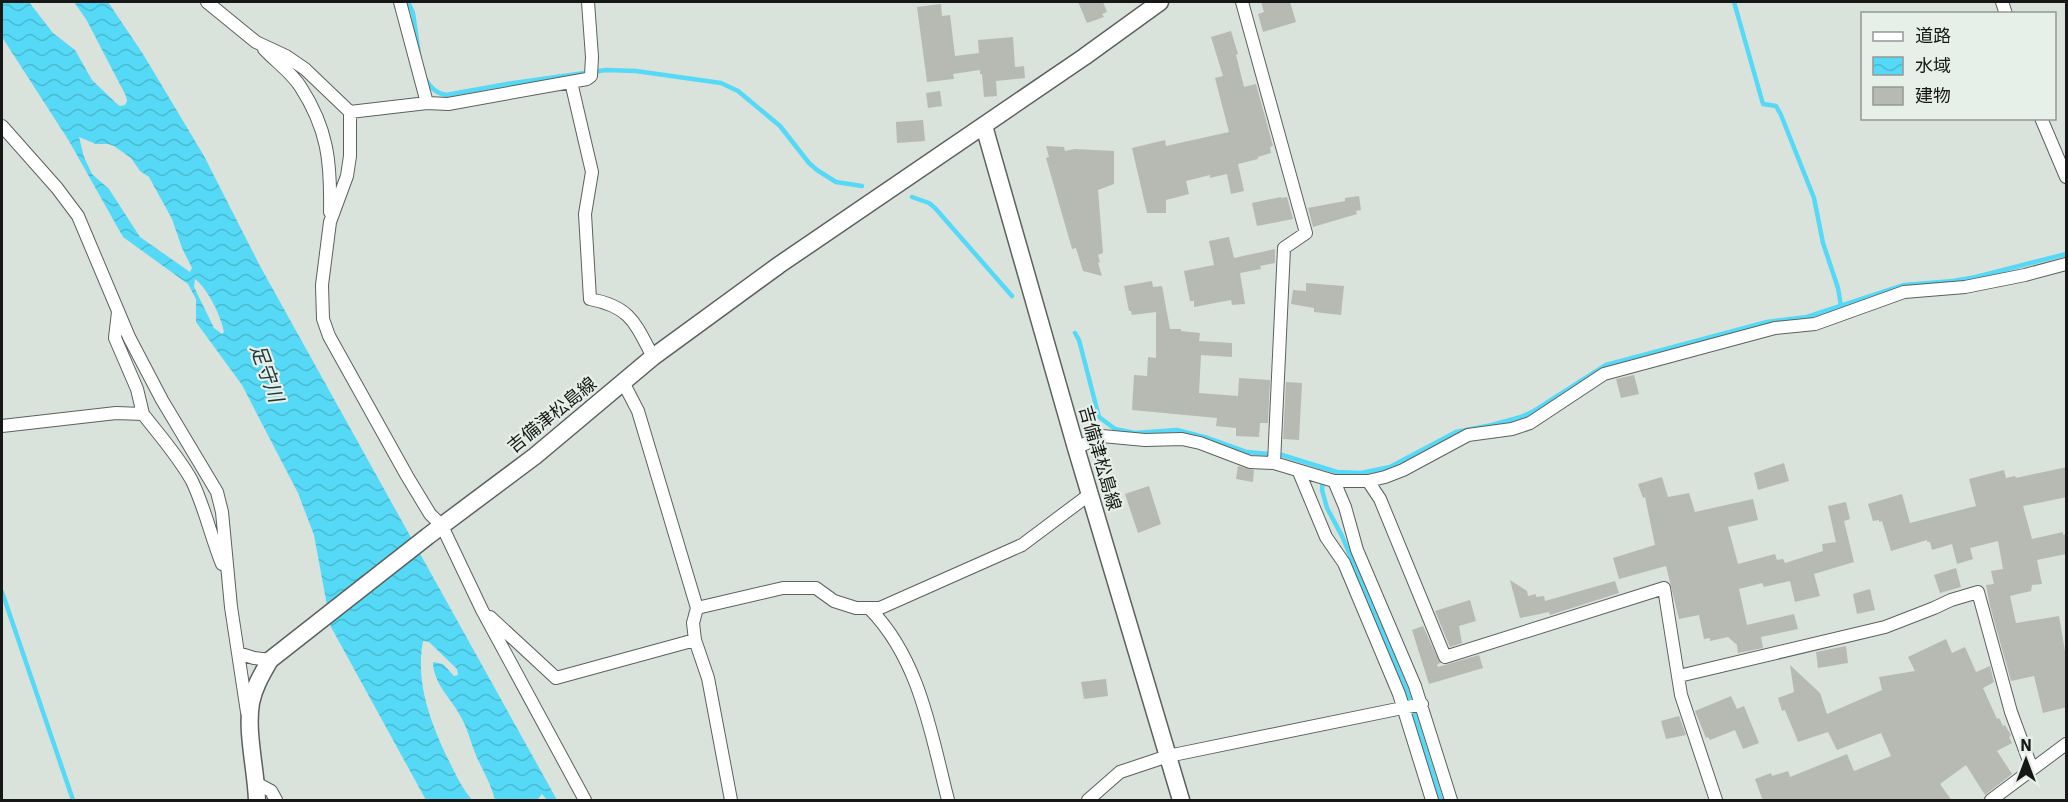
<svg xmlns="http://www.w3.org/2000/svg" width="2068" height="802" font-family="'IBM Plex Sans','Noto Sans JP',sans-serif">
<defs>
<pattern id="water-waves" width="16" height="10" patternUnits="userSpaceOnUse" patternTransform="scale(1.5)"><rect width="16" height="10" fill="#55d9f6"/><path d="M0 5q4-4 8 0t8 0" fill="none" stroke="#49bad2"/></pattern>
</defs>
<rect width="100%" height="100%" fill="#dae2dc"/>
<path fill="url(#water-waves)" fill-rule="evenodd" d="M2 2H29L53 33 75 50 92 80 116 103 120 106 125 105 127 101 126 96 86 19 74 2H108L143 54 204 156 260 266 557 800H547L542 794 537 800H495C491 785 486 776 479 762 472 748 469 732 462 719 453 700 433 684 433 662L443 664 454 676 458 675 457 669 429 642 423 641C415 683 431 724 449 761 456 775 462 788 472 800H426L331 627 314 535 298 493 242 385 196 322V299L188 284 123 237 69 141 2 37ZM79 137 96 144H108L114 146 131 158 140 171 149 177 172 219 182 248 192 268 190 272 140 237 109 189 92 174 84 157ZM195 279C208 289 221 316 224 332L222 334 214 328 194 287Z"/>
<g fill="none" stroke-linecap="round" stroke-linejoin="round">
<path stroke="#55d9f6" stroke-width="4.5" d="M408 2 413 13 419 54
M1734 2 1763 104 1776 106 1781 115 1814 198 1823 243 1838 288 1841 306
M426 80C431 88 436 93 446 95L507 84 606 70 636 71 721 83 738 91 780 126 809 163 817 170 836 182 862 186
M912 197 929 203 935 208 1012 296
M1075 333 1079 340 1099 417 1115 429 1135 433 1177 430 1208 438 1247 452 1282 455 1337 472 1361 473 1390 467 1456 432 1492 425 1521 417 1534 411 1606 365 1767 322 1807 317 1904 285 1953 281 1976 277 2066 254
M1323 478 1322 490 1327 508 1342 536 1407 691 1441 800
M2 592 73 800"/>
</g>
<path fill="#b6bab2" d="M1078 2H1103L1107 12 1102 14 1104 17 1087 23Z
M1261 2H1290L1296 22 1263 32 1258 14 1264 12Z
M941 4 942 16 950 15 955 56 979 53 978 40 1013 37 1015 67 1024 66 1025 78 996 81 997 96 984 97 982 74H980V70L953 74 954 79 927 82 917 7Z
M1231 31 1238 54 1236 55 1244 87 1256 84 1273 146 1270 147 1271 153 1258 157V159L1238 164 1244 191 1231 194 1227 174 1210 178V175L1186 181 1189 194 1166 200V213H1147L1132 148 1165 140 1166 146 1229 132 1215 78 1223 76 1211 37Z
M940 91 942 106 928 108 926 93Z
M923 120 925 141 897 143 896 122Z
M1046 146 1064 147 1065 151 1075 149 1114 151V184L1098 190 1103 253 1098 255 1100 262 1098 263 1102 276 1083 271 1076 248 1072 249 1046 158 1049 157Z
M1359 196 1361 210 1356 211 1357 214 1313 227 1308 208 1345 201V198Z
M1281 197V198L1287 197 1293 219 1257 226 1252 203Z
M1229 237 1234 258 1275 249V263L1260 266 1261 269 1240 273 1245 304 1232 305 1231 300 1194 307V301H1190L1184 271 1214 265 1209 241Z
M1152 281 1153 287 1162 286 1170 329H1181V331L1200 333 1199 341 1232 343V357L1201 355 1199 393 1238 396 1239 378 1270 380 1268 423H1260L1259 437 1236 436V428L1216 426 1217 418 1132 410 1134 375 1147 376 1148 357 1156 358V312L1132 315 1131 311H1129L1124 286Z
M1306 283 1344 286 1341 315 1314 312V308L1291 304 1293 290 1306 291Z
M1634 375 1639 394 1621 398 1616 379Z
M1286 382 1302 383 1299 440 1283 439Z
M1784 463 1789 481 1758 490 1754 473Z
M1238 466 1254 470 1253 482 1236 479Z
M2067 467V497L2023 506 2032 539 2063 532V535L2067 534 2066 554 2037 560 2042 584 2032 585 2031 591 2010 596 2016 623 2059 616 2065 651 2067 650V707L2043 713 2034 676 2011 681 1990 606 1986 585 1994 584 1991 571 2003 569 1998 541 1970 548 1973 559 1957 564 1952 544 1932 550 1930 542H1927V540L1891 551 1882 521 1879 522V520L1873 521 1868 504 1902 494 1910 523 1976 506 1969 479 2004 470 2006 478 2015 476 2016 478Z
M1662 477 1668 497 1689 493 1695 512 1753 499 1758 520 1728 527 1738 564 1775 554 1777 560 1783 559 1785 563 1823 551 1822 544 1836 542 1828 506 1846 502 1850 519 1844 521 1854 562 1814 574 1820 596 1795 602 1790 581 1764 587 1762 583 1739 589 1747 625 1794 614 1798 629 1761 637 1763 648 1738 653 1737 645 1728 637 1710 641V638L1704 639 1699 615 1679 619 1666 566 1619 579 1613 558 1655 545 1645 497 1643 498 1638 484Z
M1149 486 1161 524 1138 533 1125 494Z
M1956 568 1961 587 1940 593 1934 575Z
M1510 580 1527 591 1528 596 1536 594V597L1544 596 1545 601 1615 581 1619 593 1550 615 1549 612 1520 618Z
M1870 589 1875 610 1857 614 1853 594Z
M1470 600 1476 621 1459 626 1462 643 1450 647 1435 611Z
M1423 626 1440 663 1437 665 1438 667 1479 655 1483 668 1429 684 1412 630Z
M1946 639 1952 653 1965 647 1976 672 1990 666 1994 682 1983 688 1997 719 1999 718 2003 726 2005 725 2011 735 2009 737 2012 743 1997 751 2012 774 1985 795 1966 765 1940 784 1952 801H1763L1755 779 1771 773 1772 776 1788 771 1790 777 1847 754 1854 771 1891 756 1881 733 1837 750 1828 732 1798 742 1785 710 1782 711 1778 698 1794 692 1790 665 1820 693 1827 714 1882 690 1879 677 1915 671 1908 657Z
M1846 646 1848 663 1818 668 1816 652Z
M1106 679 1108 696 1084 699 1081 682Z
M1731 696 1737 709 1744 706 1759 743 1743 749 1735 730 1710 740 1708 737 1706 738 1695 711Z
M1679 716 1686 735 1666 739 1661 721Z"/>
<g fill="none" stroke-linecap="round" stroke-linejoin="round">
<defs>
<path id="minor" d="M207 2 256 42 286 56 305 69 350 112V156L347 176 330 222 322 285 323 319 329 336 407 476 430 514 442 526 482 610 585 800
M400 2 427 103
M1242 2 1306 233 1284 248 1274 463
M2002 2 2006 14
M264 49C275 61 291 72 300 86 328 129 331 162 330 212
M571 82 592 172 585 214 590 299C631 307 635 323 653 357
M350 112 427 103 448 104 587 79 591 76 592 57 588 2
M2041 118 2066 177
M2 126 57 188 78 216 129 337 162 400 217 492 222 512 231 607 247 712
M118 312 115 338 137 389 143 414
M2 426 116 413 143 414C160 436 179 457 192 481 205 508 211 537 222 564
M1076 448 1102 436 1145 440 1182 439 1200 443 1250 462 1274 463 1334 481H1368L1385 477 1403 470 1468 435 1512 429 1530 423 1604 374 1775 328 1815 324 1904 292 1965 287 2025 275 2066 264
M1299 472 1326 537 1344 563 1399 694 1432 800
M1334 481 1345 507 1357 550 1415 686 1451 800
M1368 481 1380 499 1445 657 1664 588 1681 695 1716 800
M697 608 783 588H816L834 601 856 608H880L1022 545 1090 494
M870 609C920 660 931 734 948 800
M490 617 556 678 695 640 693 623 697 608 638 411 623 382
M695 640 708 678 731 800
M238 653 254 658 270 660
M1679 676 1885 627 1934 608 1951 600 1978 592 2011 712 2032 769
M256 783 271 791 276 800
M1088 800 1120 772 1168 756 1422 704
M1991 800 2066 744"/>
<path id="secondary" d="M984 126 1076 448 1181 800
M257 800C256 770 246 732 251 703 254 687 262 674 270 660L428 536 535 456 653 357 779 265 1084 57 1160 2"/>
</defs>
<use href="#minor" stroke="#5b625d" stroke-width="14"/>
<use href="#secondary" stroke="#5b625d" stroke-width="19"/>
<use href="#minor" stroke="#fff" stroke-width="12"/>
<use href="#secondary" stroke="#fff" stroke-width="16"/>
</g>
<g text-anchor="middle" stroke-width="4.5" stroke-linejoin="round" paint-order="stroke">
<g font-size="18" fill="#151816" stroke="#e7efe9">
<text transform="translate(552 415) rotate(-39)" y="6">吉備津松島線</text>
<text transform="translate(1100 458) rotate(74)" y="6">吉備津松島線</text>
</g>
<g font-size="20" font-style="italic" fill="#20373c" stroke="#e7efe9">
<text transform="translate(267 373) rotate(70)" y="7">足守川</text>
</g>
</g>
<rect width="2068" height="802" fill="none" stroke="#151816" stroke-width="6"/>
<rect x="1861" y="12" width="195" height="108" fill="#e7efe9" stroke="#939995" stroke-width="1.5"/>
<rect x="1873" y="32" width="30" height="9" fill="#ffffff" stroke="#939995" stroke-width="1.5"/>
<text x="1915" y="42" font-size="18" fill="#151816">道路</text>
<rect x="1873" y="57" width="30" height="18" fill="url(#water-waves)" stroke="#939995" stroke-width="1.5"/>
<text x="1915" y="72" font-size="18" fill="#151816">水域</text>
<rect x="1873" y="87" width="30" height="18" fill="#b6bab2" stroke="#939995" stroke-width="1.5"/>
<text x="1915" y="102" font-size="18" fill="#151816">建物</text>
<g transform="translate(2026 760)" stroke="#e7efe9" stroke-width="4.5" paint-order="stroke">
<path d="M0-4.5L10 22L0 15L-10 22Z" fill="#151816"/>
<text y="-9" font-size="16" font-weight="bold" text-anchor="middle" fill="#151816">N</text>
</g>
</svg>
